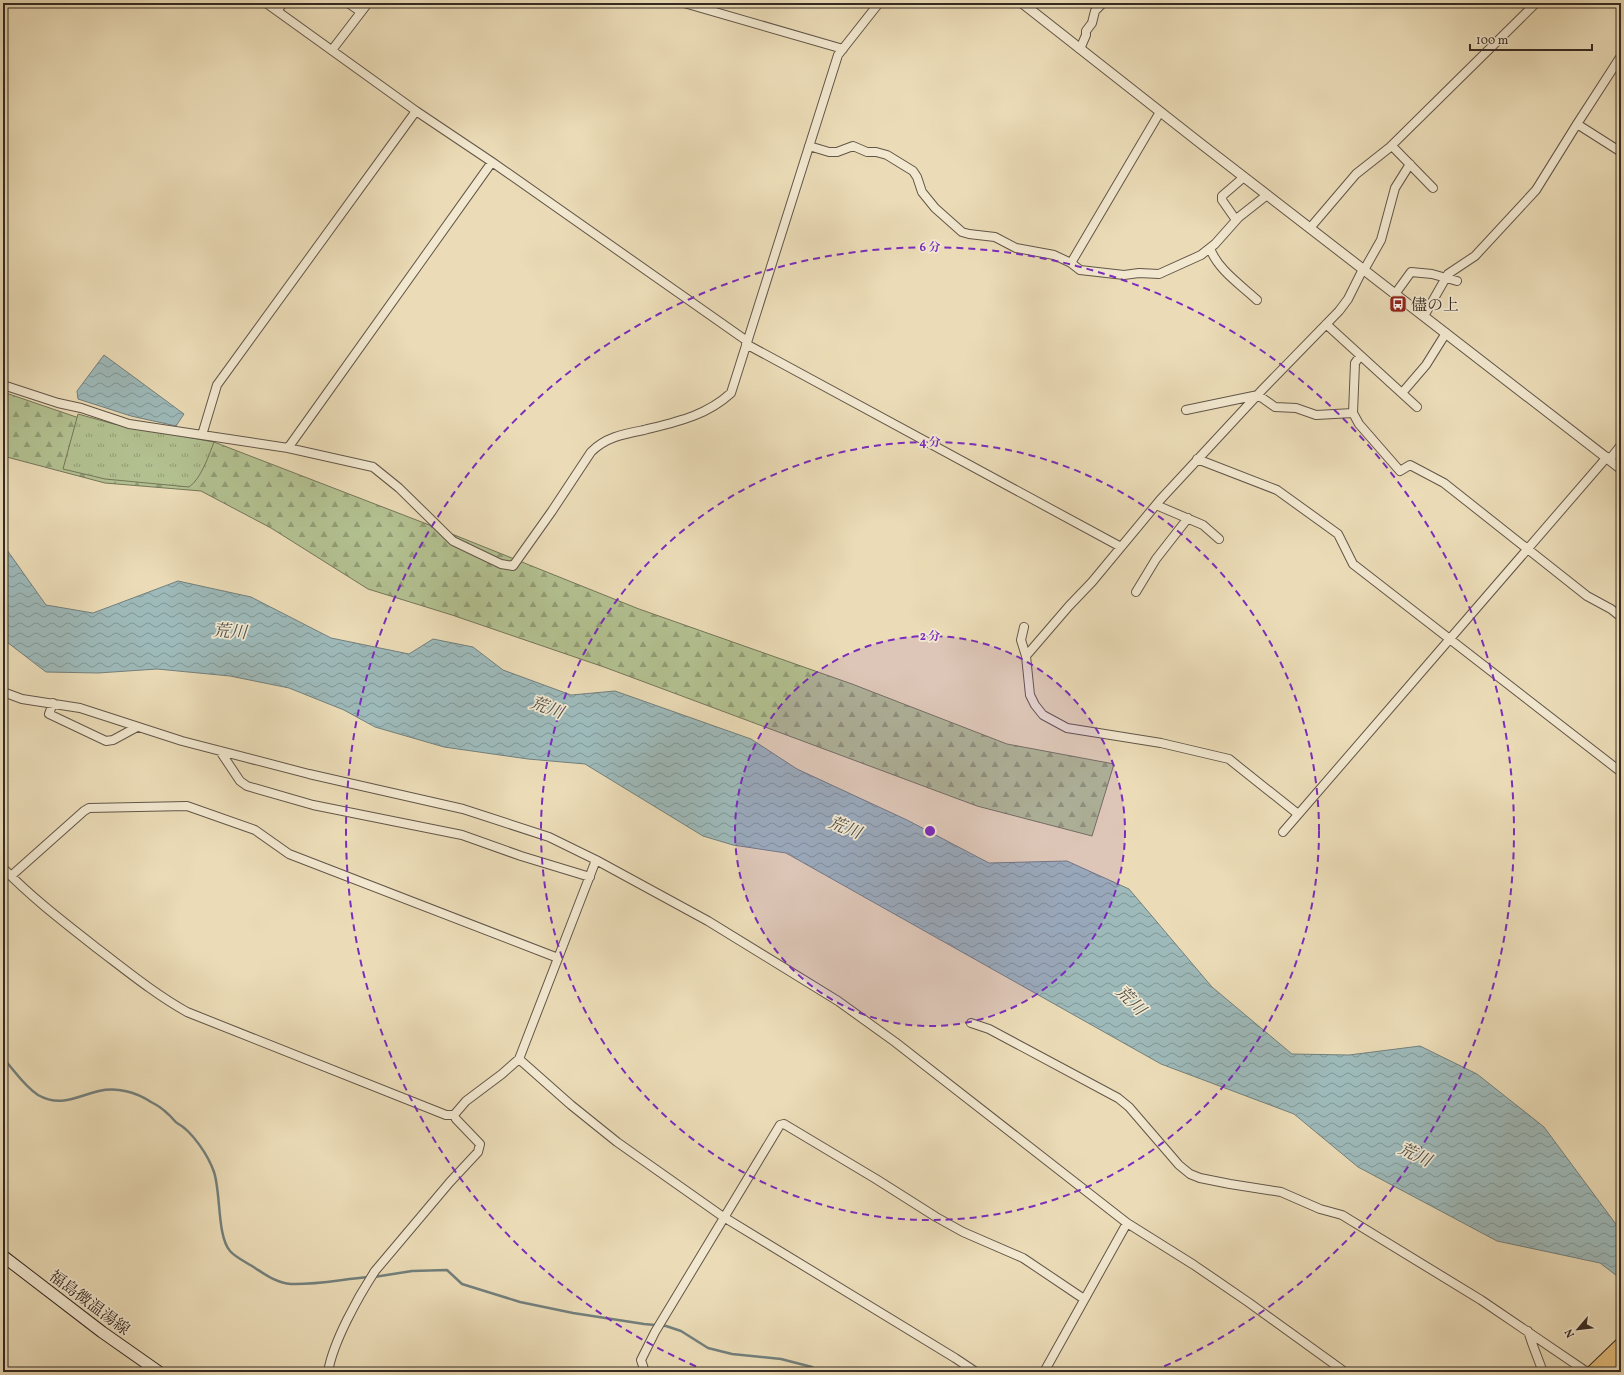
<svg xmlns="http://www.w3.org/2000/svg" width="1624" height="1375" font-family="Vollkorn,'Noto Serif JP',serif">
<defs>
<pattern id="forest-firs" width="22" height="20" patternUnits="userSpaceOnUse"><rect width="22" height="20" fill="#b3c191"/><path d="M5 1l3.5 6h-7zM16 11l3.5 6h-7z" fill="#929d76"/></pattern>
<pattern id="park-tufts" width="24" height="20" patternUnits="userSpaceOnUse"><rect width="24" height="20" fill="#b3c191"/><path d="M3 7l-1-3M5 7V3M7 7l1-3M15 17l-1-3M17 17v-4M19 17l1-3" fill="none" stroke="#929d76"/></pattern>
<pattern id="water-waves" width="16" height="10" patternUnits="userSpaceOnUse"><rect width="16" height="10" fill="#9db9b9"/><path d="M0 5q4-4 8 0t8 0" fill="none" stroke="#819796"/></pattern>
</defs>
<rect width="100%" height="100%" fill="#ebdcb7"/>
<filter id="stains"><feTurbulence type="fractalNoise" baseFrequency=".005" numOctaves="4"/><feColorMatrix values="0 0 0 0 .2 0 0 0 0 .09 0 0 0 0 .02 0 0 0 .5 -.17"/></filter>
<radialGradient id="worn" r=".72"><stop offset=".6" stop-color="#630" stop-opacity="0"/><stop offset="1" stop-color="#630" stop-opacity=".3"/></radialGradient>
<path fill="url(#forest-firs)" stroke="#74765a" d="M3 392 85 420 189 434 198 440 214 442 432 526 639 609 852 684 1007 744 1114 764 1092 836 977 806 604 667 452 615 368 589 271 528 201 491 105 483 3 456Z"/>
<path fill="url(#park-tufts)" stroke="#74765a" d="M78 414 114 424 214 442C209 455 201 479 189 487L105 479 63 469Z"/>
<path fill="url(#water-waves)" stroke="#73807d" d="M104 355 184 414 176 426 131 416 78 399 77 391Z
M3 547 7 550 46 605 93 613 178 581 251 597 331 638 409 654 433 639 473 647 503 670 571 695 615 691 751 739 797 769 907 820 989 863 1067 861 1129 889 1212 987 1292 1054 1349 1055 1420 1046 1477 1074 1544 1127 1618 1227 1621 1228V1279L1600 1263 1497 1241 1358 1167 1294 1114 1161 1064 786 853 733 845 703 836 585 764 528 759 444 747 375 727 344 710 289 688 230 676 157 669 98 673 46 672 3 639Z"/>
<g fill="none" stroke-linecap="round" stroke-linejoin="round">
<path stroke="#73807d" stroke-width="2.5" d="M3 1058C14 1070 24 1086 38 1095 61 1108 77 1096 99 1091 117 1087 136 1092 151 1102 157 1105 163 1109 168 1114 171 1116 174 1121 177 1123 192 1131 208 1155 214 1172 221 1193 217 1236 230 1251 236 1258 248 1263 255 1268 266 1275 277 1283 291 1284 317 1285 343 1279 369 1277
M374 1277 412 1271 447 1270 462 1284 520 1302 573 1313 644 1324 666 1326 681 1331 708 1348 732 1354 781 1359 812 1367 819 1372"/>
<defs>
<path id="minor" d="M266 3 416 111 492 162 747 341
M348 3 361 12
M684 3 843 49
M277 11 283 3
M1080 49 1086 35V31L1092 23 1095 11 1103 3
M332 50 368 3
M1577 124 1621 152
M809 146 829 152H837L853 146 867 152H876L887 155 913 171 917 177 922 192 935 208 962 232 969 234 995 237 1016 248 1054 255 1071 263 1080 270 1124 275 1139 273 1159 274 1201 255 1215 244 1239 217 1267 195
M1392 146 1433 188
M1236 220 1222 200V196L1244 177
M1310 228 1356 174 1389 148 1536 3
M1210 248C1217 269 1241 285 1257 300
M1071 263 1160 112
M1364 270 1381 240 1395 188 1410 164
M1395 294 1411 272 1432 274 1457 281
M1424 316 1448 274 1475 256 1536 190 1577 124 1621 56
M1326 324 1417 407
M746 344 1121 547
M1360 356 1355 363 1353 413 1359 424 1400 471 1410 465 1444 483 1587 596 1611 609 1621 617
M3 385 58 403 81 408 129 424 288 448 373 467 399 488 453 541 501 564 513 566 552 511 591 452C606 437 624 434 644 430 676 422 706 416 731 393L838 55 879 3
M1402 393 1426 365 1446 333
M1186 410 1258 395 1275 407 1296 408 1316 415 1353 413
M202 435 217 385 416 111
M288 448 492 162
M1197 459 1277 490 1338 534 1353 564 1621 772
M1610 459 1621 445
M1156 505 1203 525 1219 539
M1136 592 1156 559 1188 518
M1024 627 1021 640 1026 656 1030 695 1035 705 1043 715 1067 728 1161 743 1229 759 1298 814
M1026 656 1069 606 1092 582 1160 500 1263 389 1339 311 1348 299 1363 269
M3 692 22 699 80 708 182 741 309 774 463 809 549 837 596 860 708 921 838 1001 895 1042 1127 1223 1194 1265 1248 1302 1345 1372
M53 703 49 714 106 741 113 740 137 727
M220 751 240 781 247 786 313 805 462 835 521 856 590 877
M1283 832 1607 457
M3 868C32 898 65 923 98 949 127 971 155 994 187 1012L446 1115H454
M11 876 84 811 89 808 187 806 255 830 289 854 558 958
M971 1023 989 1029 1118 1098 1129 1107 1179 1165 1190 1174 1200 1178 1230 1184 1281 1192 1320 1209 1342 1215 1481 1300 1587 1372
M519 1059 571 1105 617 1142 722 1216 955 1358 976 1372
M1528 1331 1532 1343 1543 1372
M328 1372C333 1342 358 1297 375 1271L450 1182 478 1152 480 1144 456 1119 454 1115 466 1101 502 1074 519 1059 596 860
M645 1372 641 1360 655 1332 780 1125 784 1124 876 1179 936 1217 963 1232 1023 1258 1084 1299
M1044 1372 1127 1223"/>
<path id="tertiary" d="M1022 3 1200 143 1621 469"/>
<path id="secondary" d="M3 1256 102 1332 159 1372"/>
<path id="primary" d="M1592 1372 1621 1344
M1605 1372 1621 1357"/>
</defs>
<use href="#minor" stroke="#625648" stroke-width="10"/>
<use href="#tertiary" stroke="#625648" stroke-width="11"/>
<use href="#secondary" stroke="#352a23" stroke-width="13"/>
<use href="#primary" stroke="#352a23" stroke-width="14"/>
<use href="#minor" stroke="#f2e8d0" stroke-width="8"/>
<use href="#tertiary" stroke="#f2e8d0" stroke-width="9"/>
<use href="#secondary" stroke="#f2e8d0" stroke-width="11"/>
<use href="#primary" stroke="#e6be7c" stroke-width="12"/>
</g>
<circle cx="930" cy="831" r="195" fill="#7b2cbf" fill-opacity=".12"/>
<g fill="none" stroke="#7b2cbf" stroke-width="2" stroke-dasharray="7 5">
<circle cx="930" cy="831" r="195"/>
<circle cx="930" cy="831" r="389"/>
<path d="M707 1371A584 584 0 1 1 1153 1371"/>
</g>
<defs>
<symbol id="bus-square" viewBox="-11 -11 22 22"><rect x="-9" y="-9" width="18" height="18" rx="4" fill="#8f2418" stroke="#f2e8d0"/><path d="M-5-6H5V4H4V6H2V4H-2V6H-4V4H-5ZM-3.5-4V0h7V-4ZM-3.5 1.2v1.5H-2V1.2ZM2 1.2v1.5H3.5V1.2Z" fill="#fff"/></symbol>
</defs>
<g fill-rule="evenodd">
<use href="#bus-square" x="1388" y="294" width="20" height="20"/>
</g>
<g text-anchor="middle" stroke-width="3.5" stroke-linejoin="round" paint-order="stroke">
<g font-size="16" fill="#352a23" stroke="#f2e8d0" text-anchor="start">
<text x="1411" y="310">儘の上</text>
</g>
<g font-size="16" fill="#352a23" stroke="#f2e8d0">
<text transform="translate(90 1302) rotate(37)" y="6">福島微温湯線</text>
</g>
<g font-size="17" font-style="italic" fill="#4f4e48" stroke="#f2e8d0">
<text transform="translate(230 631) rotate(4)" y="6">荒川</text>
<text transform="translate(547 707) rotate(20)" y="6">荒川</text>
<text transform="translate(845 827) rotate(22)" y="6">荒川</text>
<text transform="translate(1131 1000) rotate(45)" y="6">荒川</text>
<text transform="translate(1415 1154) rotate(25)" y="6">荒川</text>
</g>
</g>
<circle cx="930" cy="831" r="6" fill="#7b2cbf" stroke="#f2e8d0" stroke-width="2"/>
<g font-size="12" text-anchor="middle" font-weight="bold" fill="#7b2cbf" stroke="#f2e8d0" stroke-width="3.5" stroke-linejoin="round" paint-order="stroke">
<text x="930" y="251">6 分</text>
<text x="930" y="446">4 分</text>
<text x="930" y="640">2 分</text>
</g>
<rect width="1624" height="1375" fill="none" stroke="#ebdcb7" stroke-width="16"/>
<rect x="4" y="4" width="1616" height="1367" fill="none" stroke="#352a23" stroke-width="2"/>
<rect x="8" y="8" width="1608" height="1359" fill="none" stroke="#352a23"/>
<g transform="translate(1578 1329) rotate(242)" stroke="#f2e8d0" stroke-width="3" paint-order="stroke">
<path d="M0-3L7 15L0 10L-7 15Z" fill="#352a23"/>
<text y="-6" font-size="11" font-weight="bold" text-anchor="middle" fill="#352a23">N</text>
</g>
<path d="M1470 44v6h122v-6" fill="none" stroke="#352a23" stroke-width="2"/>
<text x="1476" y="44" font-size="12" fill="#352a23" stroke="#f2e8d0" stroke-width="3" paint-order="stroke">100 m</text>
<rect width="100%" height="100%" filter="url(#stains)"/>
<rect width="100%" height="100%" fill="url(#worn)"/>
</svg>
